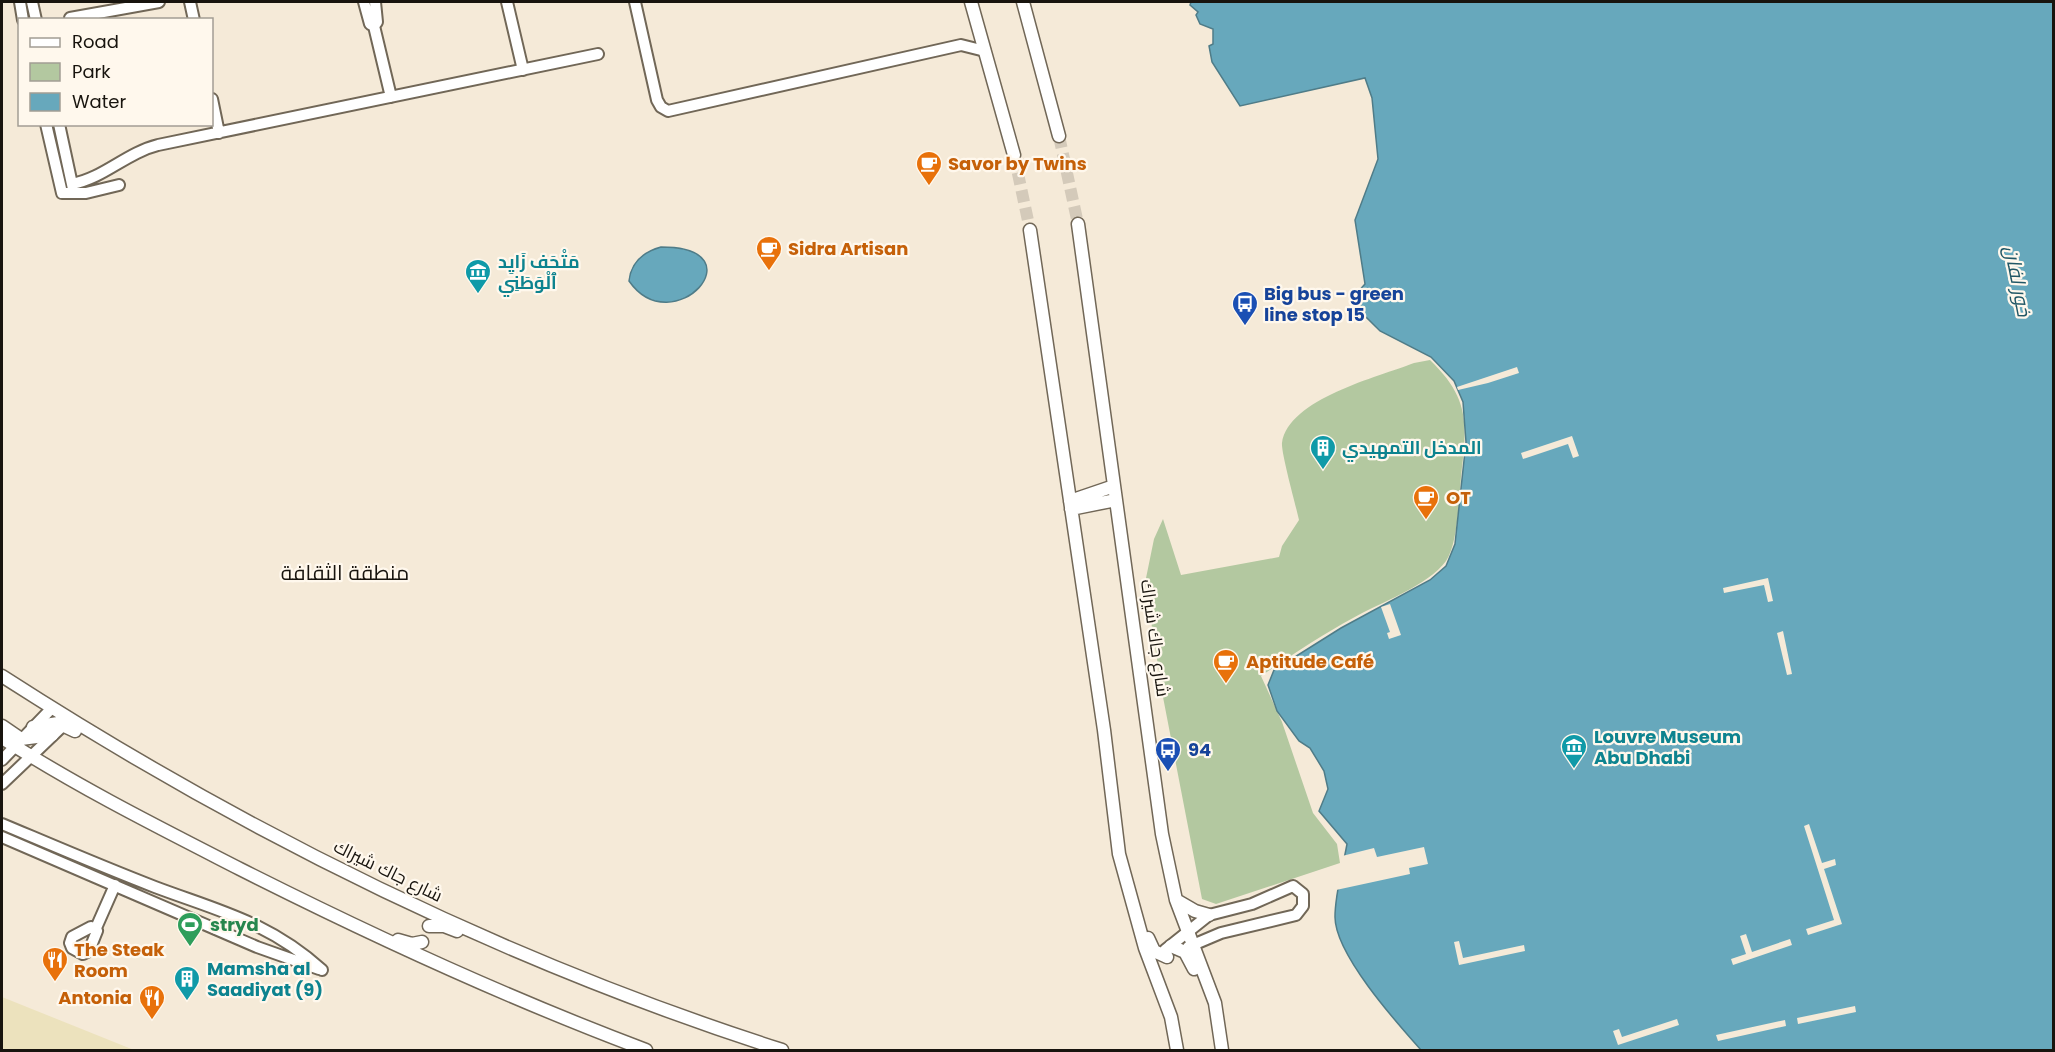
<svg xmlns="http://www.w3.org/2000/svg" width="2055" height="1052" font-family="Poppins,Cairo,sans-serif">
<rect width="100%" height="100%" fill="#f5ead8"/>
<path fill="#b3c8a0" d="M1430 360C1466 395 1468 418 1462 467 1459 491 1459 542 1446 561 1428 586 1379 603 1353 618 1322 635 1290 656 1261 676L1282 722 1313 813 1337 844 1340 863 1216 904 1202 899 1163 697 1145 583 1154 539 1163 519 1181 575 1279 557 1282 546 1299 520C1296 506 1281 453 1282 443 1288 399 1378 377 1414 363Z"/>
<path fill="#ece2bd" d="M2 997 134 1050H2Z"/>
<path fill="#67a8bc" stroke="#4f7c88" stroke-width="1.5" d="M1191 2H2053V1050H1421C1396 1022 1335 954 1335 917 1335 893 1343 867 1347 844L1319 811 1328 789 1324 771 1310 748 1299 741 1277 711 1268 685 1274 670 1341 628 1430 580 1446 566 1455 544 1466 442 1463 402 1454 381 1431 357 1380 331 1365 316 1356 294 1365 284 1355 220 1378 159 1372 98 1365 78 1240 106 1212 62 1209 46 1213 44V29L1200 24 1196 15 1198 12 1190 5Z
M661 247C761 247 673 344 629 281 631 262 643 252 661 247Z"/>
<path fill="#f5ead8" d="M1517 367 1519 373 1488 383 1458 390 1457 387Z
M1572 436 1579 456 1573 458 1568 444 1523 459 1521 453Z
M1768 578 1773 601 1768 602 1764 585 1724 593 1723 588Z
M1390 604 1401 635 1389 639 1387 633 1390 632 1381 607Z
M1783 631 1792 674 1787 675 1777 633Z
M1809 824 1822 863 1835 859 1836 865 1824 869 1842 924 1808 935 1806 929 1834 920 1804 826Z
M1424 847 1428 864 1409 868 1410 874 1336 890 1342 856 1374 848 1377 857Z
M1746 934 1752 952 1790 939 1792 945 1733 965 1731 959 1746 954 1740 936Z
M1459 941 1463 958 1524 945 1525 951 1459 965 1454 942Z
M1855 1006 1856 1012 1798 1024 1797 1018Z
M1677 1019 1679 1025 1618 1045 1613 1031 1619 1029 1622 1037Z
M1785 1020 1786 1026 1718 1041 1716 1035Z"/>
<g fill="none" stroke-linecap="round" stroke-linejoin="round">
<path stroke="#d4caba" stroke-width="12" stroke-dasharray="12 6" stroke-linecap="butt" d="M1059 136 1078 224
M1014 155 1030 230"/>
<defs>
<path id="minor" d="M20 2 23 20
M32 2 36 20
M190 2 194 20
M364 2 370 24 374 26 391 97
M507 2 523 70
M635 2 657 100 661 107 668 111 961 45 985 51
M70 18 159 2
M374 26 377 22 375 2
M212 99 219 133
M46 124 62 193H86L119 185
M59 124 73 189
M72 184C104 178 126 153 158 145L598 54
M2 760 52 708
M2 784 69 720
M2 824C52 845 103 867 155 887 219 911 269 922 322 970
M2 837 257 947 319 969
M91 927 97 931 89 951 83 954 72 948 70 943 72 937Z
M96 928 115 885
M1165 950 1209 915 1252 904 1293 886 1303 894V906L1296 915 1221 933 1188 947"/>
<path id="tertiary" d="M971 2 1014 155
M1023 2 1059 136
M1078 224 1162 834 1176 900 1215 1003 1222 1050
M1030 230 1104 730 1119 854 1145 948 1171 1017 1177 1050
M1070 501 1114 486
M1071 509 1116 500
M2 676C244 832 507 962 782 1050
M2 726 21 739 52 735
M33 727 58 723 75 731
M2 738C78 787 160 828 240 869 373 936 507 998 646 1050
M1176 900 1195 911 1209 915
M429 926H444L457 931
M1148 938 1154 951 1167 957
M398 940 412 944 422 942
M1171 946 1185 952 1194 969"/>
</defs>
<use href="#minor" stroke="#716757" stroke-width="14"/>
<use href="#tertiary" stroke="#716757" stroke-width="15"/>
<use href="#minor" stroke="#fff" stroke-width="10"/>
<use href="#tertiary" stroke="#fff" stroke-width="12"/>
</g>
<defs>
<symbol id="cafe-pin" viewBox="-11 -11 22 30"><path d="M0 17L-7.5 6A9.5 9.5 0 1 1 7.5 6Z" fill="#e8710a" stroke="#fff8ed"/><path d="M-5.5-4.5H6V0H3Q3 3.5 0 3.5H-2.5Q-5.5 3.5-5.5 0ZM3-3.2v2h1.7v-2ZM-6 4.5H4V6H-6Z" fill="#fff"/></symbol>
<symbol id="museum-pin" viewBox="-11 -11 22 30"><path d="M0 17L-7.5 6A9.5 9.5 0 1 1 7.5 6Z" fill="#0f9aa8" stroke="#fff8ed"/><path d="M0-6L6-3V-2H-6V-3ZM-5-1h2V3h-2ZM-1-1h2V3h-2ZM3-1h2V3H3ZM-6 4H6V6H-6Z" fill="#fff"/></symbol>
<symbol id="bus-pin" viewBox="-11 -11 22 30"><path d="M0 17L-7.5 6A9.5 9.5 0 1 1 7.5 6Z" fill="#1a4fb4" stroke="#fff8ed"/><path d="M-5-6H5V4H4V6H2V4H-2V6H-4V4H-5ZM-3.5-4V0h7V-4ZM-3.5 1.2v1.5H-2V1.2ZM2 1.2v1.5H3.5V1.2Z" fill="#fff"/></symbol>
<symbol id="building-pin" viewBox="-11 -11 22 30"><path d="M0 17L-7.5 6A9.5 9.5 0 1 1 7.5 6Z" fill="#0f9aa8" stroke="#fff8ed"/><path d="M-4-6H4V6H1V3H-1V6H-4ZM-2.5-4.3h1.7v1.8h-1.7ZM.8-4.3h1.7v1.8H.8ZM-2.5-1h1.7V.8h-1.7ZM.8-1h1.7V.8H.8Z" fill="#fff"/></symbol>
<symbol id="stadium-pin" viewBox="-11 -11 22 30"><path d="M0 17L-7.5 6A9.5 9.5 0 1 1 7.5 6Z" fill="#2e9e5b" stroke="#fff8ed"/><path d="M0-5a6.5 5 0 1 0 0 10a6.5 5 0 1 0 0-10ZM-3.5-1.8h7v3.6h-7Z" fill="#fff"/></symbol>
<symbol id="restaurant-pin" viewBox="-11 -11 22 30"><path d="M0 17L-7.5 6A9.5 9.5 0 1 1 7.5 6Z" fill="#e8710a" stroke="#fff8ed"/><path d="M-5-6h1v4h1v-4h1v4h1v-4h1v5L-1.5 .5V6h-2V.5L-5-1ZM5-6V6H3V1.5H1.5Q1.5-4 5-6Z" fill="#fff"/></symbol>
</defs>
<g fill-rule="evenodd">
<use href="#cafe-pin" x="914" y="149" width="30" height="40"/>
<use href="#cafe-pin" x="754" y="234" width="30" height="40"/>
<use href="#museum-pin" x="463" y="257" width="30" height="40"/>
<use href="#bus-pin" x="1230" y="289" width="30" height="40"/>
<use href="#building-pin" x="1308" y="433" width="30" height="40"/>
<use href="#cafe-pin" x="1411" y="483" width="30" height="40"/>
<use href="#cafe-pin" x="1211" y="647" width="30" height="40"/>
<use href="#museum-pin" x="1559" y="732" width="30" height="40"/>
<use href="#bus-pin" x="1153" y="735" width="30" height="40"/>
<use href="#stadium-pin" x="175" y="910" width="30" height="40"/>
<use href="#restaurant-pin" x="40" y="945" width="30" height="40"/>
<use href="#building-pin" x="172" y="964" width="30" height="40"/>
<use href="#restaurant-pin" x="137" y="983" width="30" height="40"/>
</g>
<g text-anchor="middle" stroke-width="4.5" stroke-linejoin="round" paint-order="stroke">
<g font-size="18" font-weight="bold" fill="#c56008" stroke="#fff8ed" text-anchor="start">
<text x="948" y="170">Savor by Twins</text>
<text x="788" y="255">Sidra Artisan</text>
<text x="1446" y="504">OT</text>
<text x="1246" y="668">Aptitude Café</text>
<text x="74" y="956">The Steak<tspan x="74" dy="21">Room</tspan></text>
<text x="132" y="1004" text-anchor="end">Antonia</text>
</g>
<g font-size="18" font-weight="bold" fill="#0d838f" stroke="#fff8ed" text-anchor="start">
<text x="498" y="268">مَتْحَف زَايِد<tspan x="498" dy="21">ٱلْوَطَنِي</tspan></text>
<text x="1342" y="454">المدخل التمهيدي</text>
<text x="1594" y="743">Louvre Museum<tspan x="1594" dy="21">Abu Dhabi</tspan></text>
<text x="207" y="975">Mamsha al<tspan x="207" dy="21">Saadiyat (9)</tspan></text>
</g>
<g font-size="18" font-weight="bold" fill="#164399" stroke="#fff8ed" text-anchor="start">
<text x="1264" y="300">Big bus - green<tspan x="1264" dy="21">line stop 15</tspan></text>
<text x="1188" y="756">94</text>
</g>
<g font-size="18" fill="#18140e" stroke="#fff8ed">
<text transform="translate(1155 638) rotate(82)" y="6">شارع جاك شيراك</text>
<text transform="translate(388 871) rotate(26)" y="6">شارع جاك شيراك</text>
</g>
<g font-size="18" font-weight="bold" fill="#27864d" stroke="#fff8ed" text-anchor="start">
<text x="210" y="931">stryd</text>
</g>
<g font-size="20" font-style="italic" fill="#215766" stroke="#fff8ed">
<text transform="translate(2018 281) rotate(79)" y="7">خور لفان</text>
</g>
<g font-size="21" fill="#18140e" stroke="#fff8ed">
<text x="345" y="580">منطقة الثقافة</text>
</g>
</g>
<rect width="2055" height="1052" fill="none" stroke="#18140e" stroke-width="6"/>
<rect x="18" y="18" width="195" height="108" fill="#fff8ed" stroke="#a39d94" stroke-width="1.5"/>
<rect x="30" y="38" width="30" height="9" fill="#ffffff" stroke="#a39d94" stroke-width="1.5"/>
<text x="72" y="48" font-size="18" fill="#18140e">Road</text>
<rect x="30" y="63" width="30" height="18" fill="#b3c8a0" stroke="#a39d94" stroke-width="1.5"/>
<text x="72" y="78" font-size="18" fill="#18140e">Park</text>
<rect x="30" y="93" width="30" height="18" fill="#67a8bc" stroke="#a39d94" stroke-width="1.5"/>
<text x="72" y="108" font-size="18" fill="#18140e">Water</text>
</svg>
